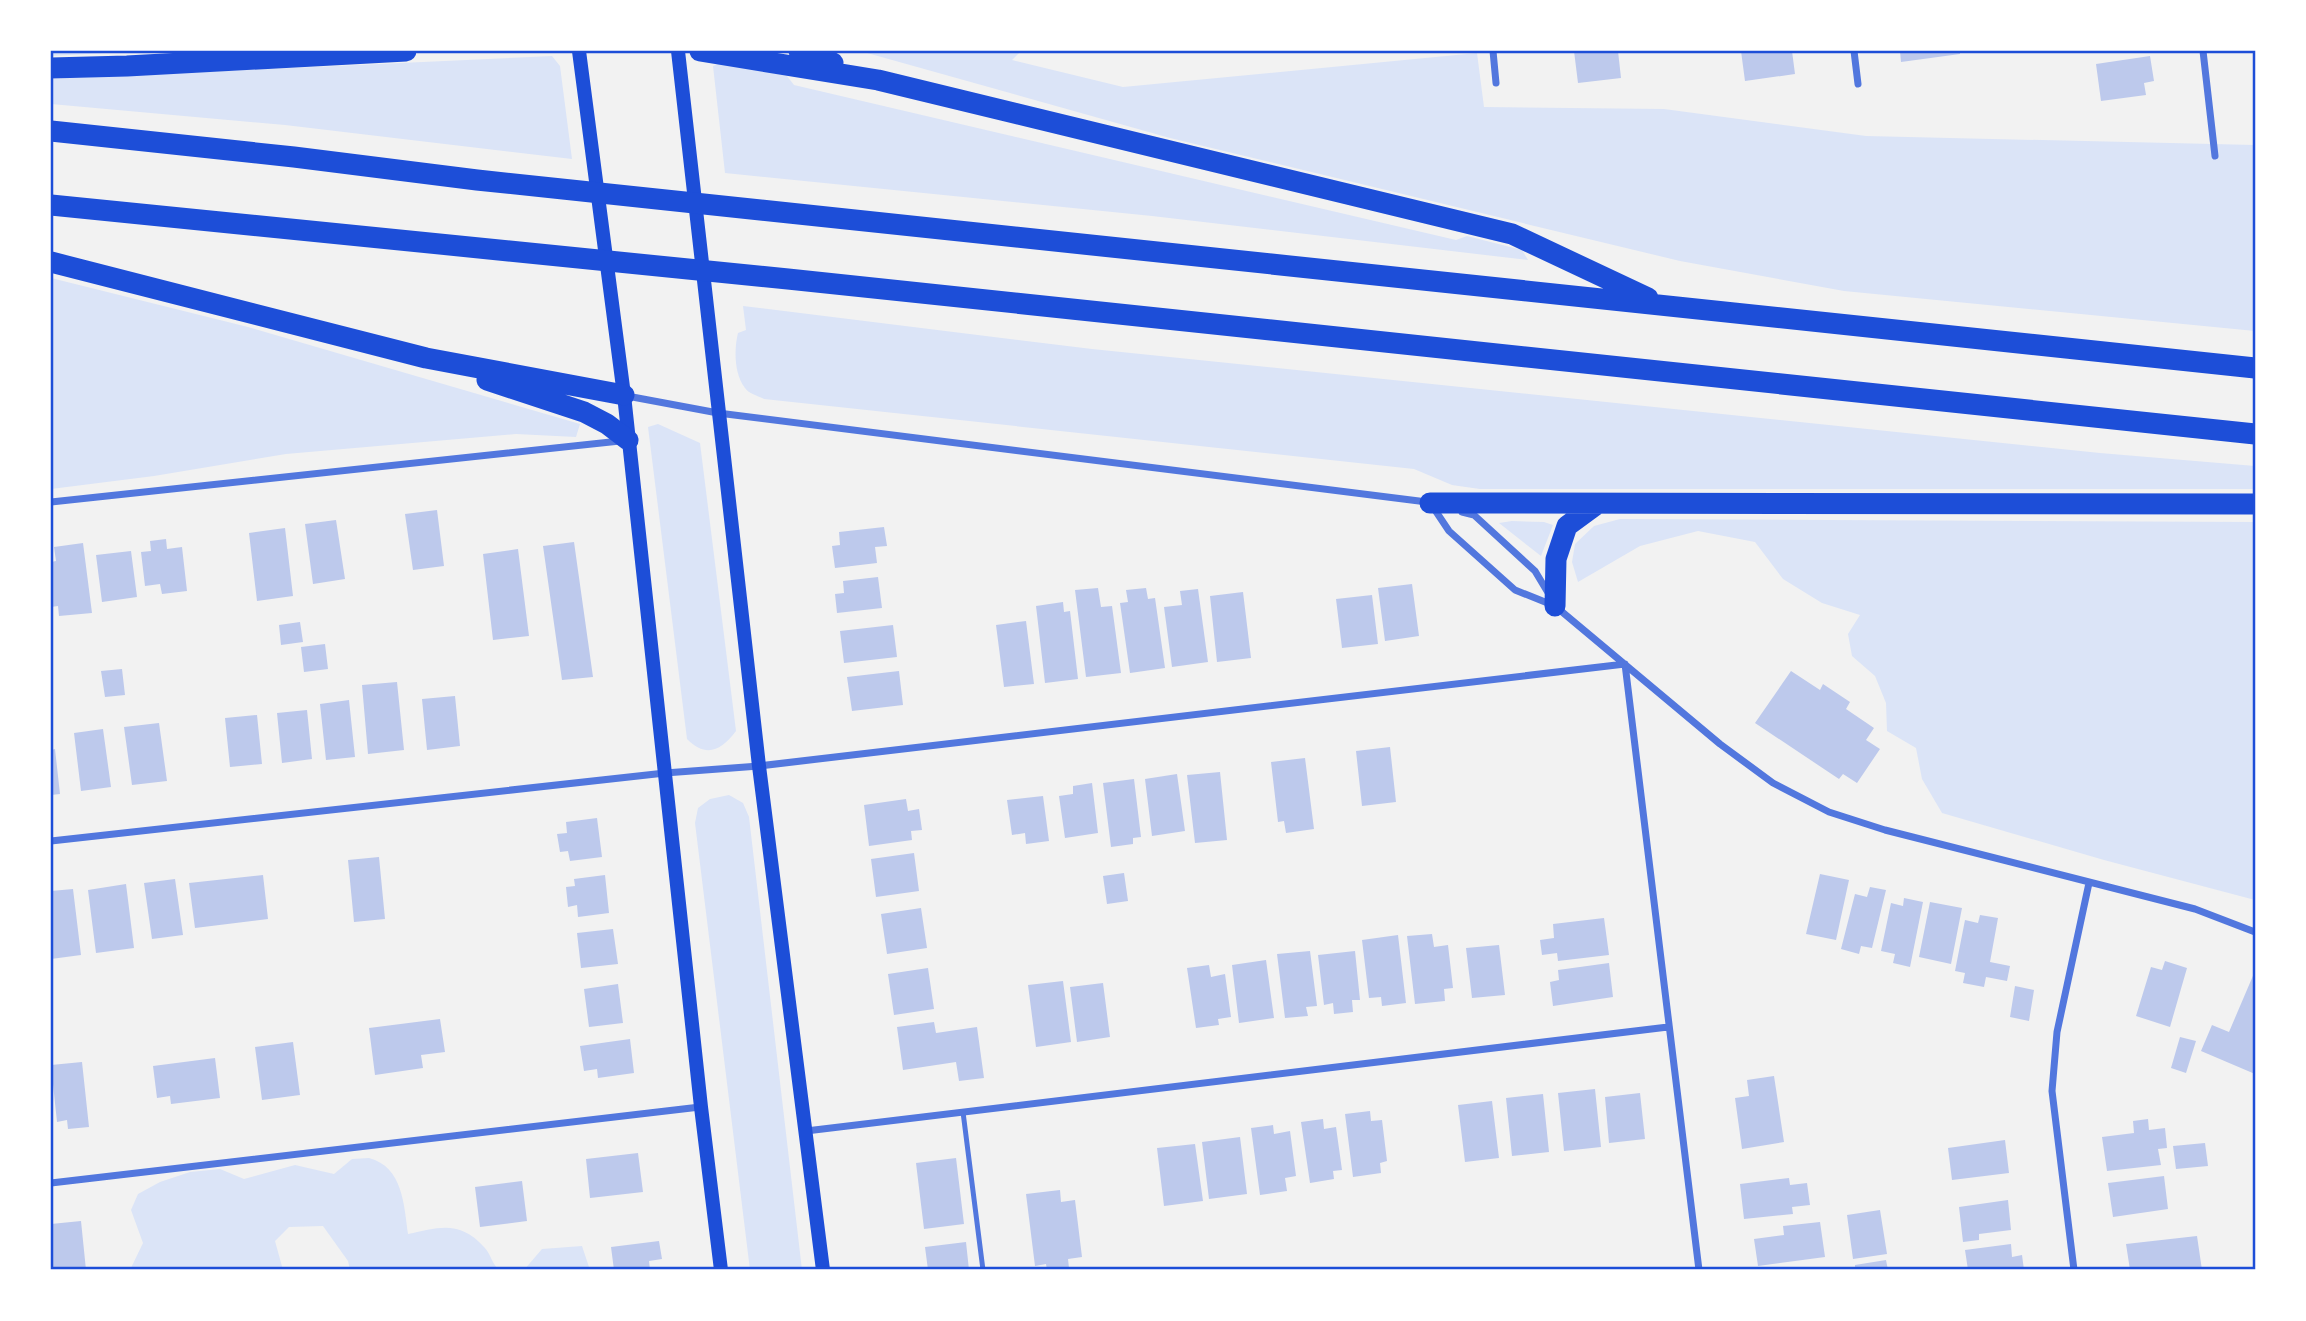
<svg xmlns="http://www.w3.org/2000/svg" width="2306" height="1321" font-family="Helvetica,sans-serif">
<rect width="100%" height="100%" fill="#f2f2f2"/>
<path fill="#dbe4f7" d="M51 51H142L51 56Z
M860 51H1021L1012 60 1123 87 1477 53 1484 107 1664 109 1866 136 2255 145V331L1844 291 1680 261 1170 138Z
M552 56 560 66 572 159 285 125 51 104V79Z
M721 63 787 76 794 85 1456 240 1467 236 1522 250 1528 260 1152 216 725 173 713 66Z
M51 278 248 327 580 424 576 437 516 434 286 454 154 476 51 489Z
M743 306 1092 349 2100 453 2255 466V489H1480L1452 485 1414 469 764 399C758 396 748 393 745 388 734 374 734 349 738 333L746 330Z
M658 424 700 443 736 731C721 751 706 758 687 739L648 427Z
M1620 519 2255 522V900L2104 860 1942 813 1922 779 1916 748 1887 731 1886 703 1875 676 1852 656 1848 634 1860 615 1822 603 1783 579 1755 542 1698 531 1640 546 1578 582 1572 562 1575 544 1594 526Z
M1512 521 1544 522 1553 525 1541 556 1499 523Z
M729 795 743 803 749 817 802 1270H750L695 823 698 808 710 799Z
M369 1158C403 1167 404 1205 408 1234 439 1227 460 1220 484 1247 491 1254 492 1264 499 1270H350L348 1261 323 1226 289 1227 275 1241 283 1270H130L143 1243 131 1210 138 1194 160 1182 190 1172 220 1169 244 1179 295 1165 334 1174 352 1159Z
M582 1246 590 1270H524L542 1249Z"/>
<path fill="#bdc9ec" d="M1574 51H1618L1621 78 1578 83Z
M1741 51H1792L1795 74 1745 81Z
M1900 51H1960V54L1901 62Z
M2150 56 2154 81 2144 83 2146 95 2101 101 2096 64Z
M437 510 444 566 413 570 405 514Z
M336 520 345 579 313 584 305 524Z
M884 527 887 546 875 547 877 563 835 568 832 546 840 545 839 532Z
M285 528 293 596 257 601 249 533Z
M166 539 167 549 182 547 187 591 162 594 160 584 145 586 141 552 151 551 150 541Z
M574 542 593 677 562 680 543 546Z
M83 543 92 613 59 616 58 606 51 607V562L56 561 54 547Z
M518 549 529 636 493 640 483 554Z
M131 551 137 597 102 602 96 555Z
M878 577 882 608 837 613 835 594 844 593 843 581Z
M1412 584 1419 636 1385 641 1378 588Z
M1098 588 1101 607 1112 606 1121 673 1086 677 1075 590Z
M1146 588 1148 599 1155 598 1165 668 1130 673 1120 603 1128 602 1126 590Z
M1198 589 1208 662 1172 667 1164 607 1182 605 1180 591Z
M1243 592 1251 658 1217 662 1210 596Z
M1372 595 1378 644 1342 648 1336 599Z
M1063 602 1064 612 1070 611 1078 679 1045 683 1036 606Z
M1026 621 1034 684 1004 687 996 625Z
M300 622 303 642 281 645 279 625Z
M893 625 897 657 844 663 840 631Z
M325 644 328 669 304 672 301 647Z
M122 669 125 695 105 697 101 671Z
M899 671 903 705 852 711 847 677Z
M1791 671 1820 690 1823 684 1850 702 1846 709 1874 728 1866 740 1880 749 1857 783 1843 774 1839 779 1755 723Z
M397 682 404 750 368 754 362 685Z
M455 696 460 746 427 750 422 699Z
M349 700 355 757 326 760 320 704Z
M307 710 312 759 282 763 277 713Z
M257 715 262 764 230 767 225 718Z
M159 723 167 781 132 785 124 727Z
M103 729 111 787 81 791 74 733Z
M1390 747 1396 802 1362 806 1356 751Z
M55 749 60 794 51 795V750Z
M1305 758 1314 829 1286 833 1284 821 1278 822 1271 762Z
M1220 772 1227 840 1195 843 1187 775Z
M1177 774 1185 831 1152 836 1145 779Z
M1134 779 1141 837 1133 838V844L1111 847 1103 783Z
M1092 783 1098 833 1065 838 1059 796 1073 794V786Z
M1043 796 1049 841 1026 844 1025 833 1012 835 1007 800Z
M906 799 908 811 919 809 922 830 911 831 912 840 869 846 864 805Z
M597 818 602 857 570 861 568 851 560 852 557 834 567 833 566 822Z
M914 853 919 891 876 897 871 859Z
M379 857 385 919 354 922 348 860Z
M1124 873 1128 901 1107 904 1103 876Z
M1820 874 1849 880 1836 940 1806 934Z
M263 875 268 919 195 928 189 883Z
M605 875 609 913 578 917 577 905 568 907 566 887 575 886 574 879Z
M175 879 183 935 152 939 144 883Z
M126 884 134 948 96 953 88 890Z
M1870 887 1886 890 1872 948 1861 946 1859 954 1841 949 1855 894 1867 897Z
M73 889 81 955 51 959V891Z
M1904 898 1923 902 1910 967 1893 963 1895 954 1881 951 1891 903 1903 906Z
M1930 902 1962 908 1951 964 1919 957Z
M921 908 927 948 887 954 881 914Z
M1980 915 1998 918 1990 962 2010 966 2007 981 1986 977 1984 987 1963 983 1965 973 1955 971 1965 920 1978 923Z
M1604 918 1609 955 1558 961 1557 953 1542 955 1540 940 1554 938 1553 924Z
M613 929 618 964 581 968 577 933Z
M1432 934 1434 947 1448 945 1453 988 1444 989 1445 1001 1415 1004 1407 936Z
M1398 935 1406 1003 1382 1006 1381 997 1369 998 1362 940Z
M1499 945 1505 995 1472 998 1466 948Z
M1310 951 1317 1006 1306 1007 1308 1016 1285 1018 1277 954Z
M1355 951 1360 1000H1352L1353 1012 1334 1014 1333 1003 1324 1005 1318 955Z
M1266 960 1274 1018 1239 1023 1232 965Z
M2165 961 2187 968 2170 1027 2136 1016 2151 967 2162 970Z
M1609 963 1613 997 1553 1006 1550 982 1559 980 1558 970Z
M1209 965 1211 977 1225 974 1231 1017 1218 1019 1219 1025 1196 1028 1187 968Z
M928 968 934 1009 894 1015 888 974Z
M2255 971V1074L2201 1051 2212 1025 2229 1032Z
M1063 981 1071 1042 1036 1047 1028 985Z
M1103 983 1110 1037 1077 1042 1070 987Z
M618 984 623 1023 589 1027 584 989Z
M2015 986 2034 990 2029 1021 2010 1017Z
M440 1019 445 1052 421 1055 423 1068 375 1075 369 1028Z
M934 1022 936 1033 977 1027 984 1078 959 1081 956 1062 903 1070 897 1027Z
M2180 1037 2196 1041 2186 1073 2171 1068Z
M630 1039 634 1073 598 1078 597 1069 584 1071 580 1046Z
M293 1042 300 1095 262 1100 255 1047Z
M215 1058 220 1098 171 1104 170 1096 157 1098 153 1066Z
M82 1062 89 1127 68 1129 67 1120 57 1122 51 1065Z
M1774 1076 1784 1142 1742 1149 1735 1098 1749 1096 1747 1080Z
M1595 1089 1601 1147 1564 1151 1558 1093Z
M1640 1093 1645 1139 1609 1143 1605 1097Z
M1543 1094 1549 1152 1512 1156 1506 1098Z
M1492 1101 1499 1158 1465 1162 1458 1105Z
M1370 1111 1371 1121 1382 1120 1387 1161 1380 1163 1381 1173 1353 1177 1345 1114Z
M1323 1119 1324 1129 1336 1127 1342 1170 1333 1171 1334 1179 1310 1183 1301 1122Z
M2148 1119 2149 1130 2165 1128 2167 1148 2158 1149 2161 1165 2107 1171 2102 1137 2134 1133 2133 1121Z
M1273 1125 1274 1134 1290 1131 1296 1176 1285 1178 1287 1191 1260 1195 1251 1128Z
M1240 1137 1247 1194 1209 1199 1202 1142Z
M2005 1140 2009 1173 1952 1180 1948 1148Z
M2205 1143 2208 1166 2176 1169 2173 1146Z
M1195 1144 1203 1201 1164 1206 1157 1148Z
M638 1153 643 1192 590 1198 586 1159Z
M956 1158 964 1224 924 1229 916 1163Z
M2164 1176 2168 1209 2113 1217 2108 1183Z
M1789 1178 1790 1185 1807 1183 1810 1205 1792 1207 1793 1214 1744 1219 1740 1184Z
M522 1181 527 1221 480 1227 475 1187Z
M1060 1190 1061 1202 1075 1200 1082 1257 1068 1259 1069 1268 1047 1270 1046 1264 1035 1266 1026 1194Z
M2008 1200 2011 1230 1979 1234V1240L1963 1242 1959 1207Z
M1880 1210 1887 1254 1853 1259 1847 1215Z
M81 1221 86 1270H51V1224Z
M1820 1222 1825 1257 1758 1266 1754 1239 1784 1235 1783 1226Z
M2197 1236 2202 1270H2130L2126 1244Z
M659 1241 662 1259 649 1261 650 1270H614L611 1247Z
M966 1242 969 1270H928L925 1247Z
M2011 1244 2012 1257 2022 1255 2024 1270H1968L1965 1250Z
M1886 1260 1888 1270H1855V1265Z"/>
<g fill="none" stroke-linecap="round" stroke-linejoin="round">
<path stroke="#5277de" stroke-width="5" d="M963 1112 983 1270"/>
<path stroke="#5277de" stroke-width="7" d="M1493 51 1496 83
M1854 51 1858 84
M2203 51 2215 156
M627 396 718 413 1427 502
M51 502 620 441
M1433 507 1449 531 1515 590 1555 606 1720 744 1773 783 1829 812 1885 830 2195 909 2255 932
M1462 512 1474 515 1535 571 1550 596
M51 841 665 773 759 766 1625 664 1699 1270
M806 1131 1668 1027
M51 1183 700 1107
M2074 1270 2052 1091 2057 1032 2089 883"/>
<path stroke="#1d4ed8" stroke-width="14" d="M579 51 624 395 701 1107 721 1270
M678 51 759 766 823 1270"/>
<path stroke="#1d4ed8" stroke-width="21" d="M700 51 878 80 1512 234 1648 298
M799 51 833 63
M51 68 127 66 406 51
M51 131 294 157 477 180 2255 368
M51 205 788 279 2255 434
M51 262 426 358 624 395
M487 380 584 412 607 424 628 440
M1430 503 2255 504
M1555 606 1556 559 1567 526 1597 504"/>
</g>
<rect width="2306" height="1321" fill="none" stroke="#ffffff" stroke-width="105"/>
<rect x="52" y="52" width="2202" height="1216" fill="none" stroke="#1d4ed8" stroke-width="2.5"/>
</svg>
